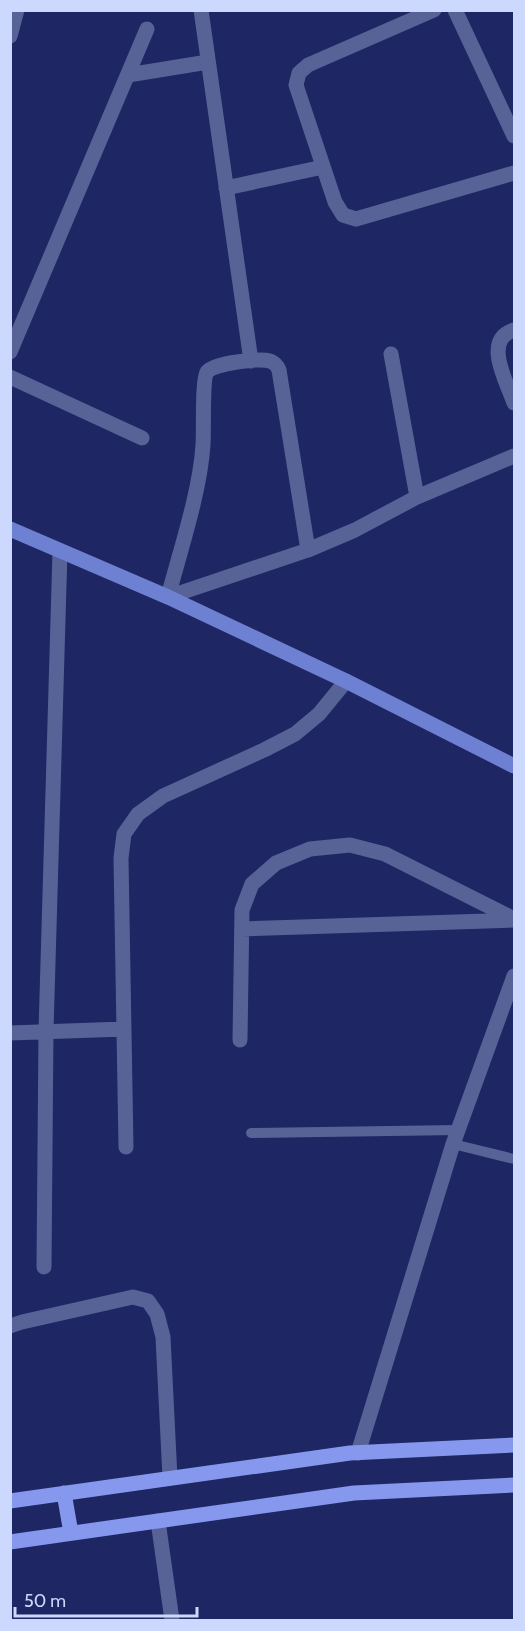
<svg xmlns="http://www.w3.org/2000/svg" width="525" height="1631" font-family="Cabin,sans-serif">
<rect width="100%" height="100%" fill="#1e2663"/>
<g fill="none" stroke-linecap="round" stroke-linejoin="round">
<path stroke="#576397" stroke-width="10" d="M251 1133 458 1130
M453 1144 514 1159"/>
<path stroke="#576397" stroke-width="15" d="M201 10 251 361
M434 10 308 65 299 73 296 85 335 202 343 215 356 219 514 173
M455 10 514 136
M10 36 17 10
M128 75 208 62
M226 188 323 167
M514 330C482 340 507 382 514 403
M10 352 147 29
M391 354 417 497
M10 377 142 438
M168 597C180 551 200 492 203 445 204 432 202 379 207 372 214 363 259 358 270 361 275 363 277 365 279 370L308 550
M168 597 308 550 355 530 417 497 514 456
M242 929 514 920
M10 1033 124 1029
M240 1040 242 910 252 884 276 863 310 849 350 845 385 854 514 919
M126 1147 121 858 124 834 138 814 163 796 264 750 295 734 319 714 346 681
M44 1267 46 1031 60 551
M10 1326 22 1322 133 1297 148 1301 157 1314 163 1337 170 1478
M358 1453 453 1144 514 976
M158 1521 172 1620"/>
<path stroke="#6d80d2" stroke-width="15" d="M10 529 168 597 346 681 514 766"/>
<path stroke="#8598ed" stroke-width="15" d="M64 1493 71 1533
M10 1501 350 1453 514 1445
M10 1542 354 1493 514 1485"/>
</g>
<rect width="525" height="1631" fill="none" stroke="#cdd8fe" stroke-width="24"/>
<path d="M15 1607v9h182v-9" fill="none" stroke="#cdd8fe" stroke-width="3"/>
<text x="24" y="1607" font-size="18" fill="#cdd8fe" stroke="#1e2663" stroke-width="4.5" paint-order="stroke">50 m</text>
</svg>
